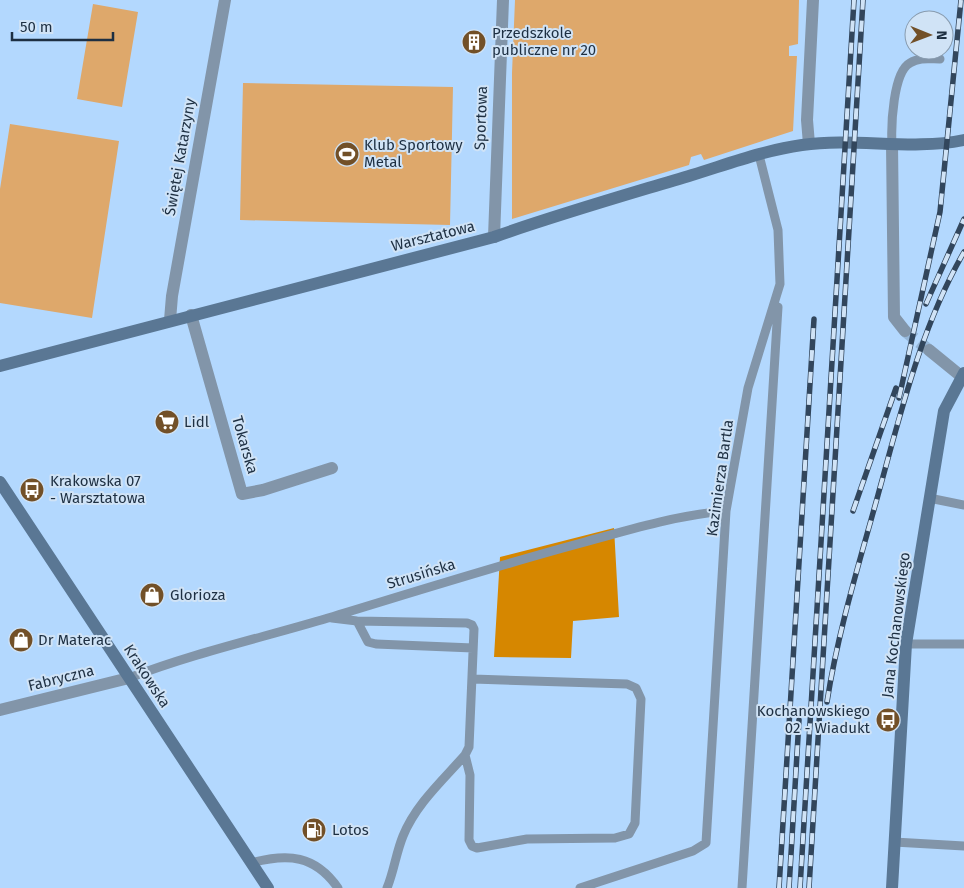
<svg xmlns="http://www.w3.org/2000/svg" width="964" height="888" font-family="'Fira Sans',sans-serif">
<rect width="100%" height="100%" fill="#b3d8fe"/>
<path fill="#dea86b" d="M515 0H799L798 44 789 46V56H797L793 131 704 160 701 154 691 157 689 165 512 219V73Z
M93 4 138 12 122 107 77 99Z
M243 83 453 87 450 225 240 220Z
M10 124 119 141 92 318 0 303V189Z"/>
<path fill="#d68700" d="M614 528 619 617 573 621 571 658 494 657 500 557Z"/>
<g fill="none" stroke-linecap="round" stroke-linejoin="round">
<path stroke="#95b6d8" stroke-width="12" stroke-dasharray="12 6" stroke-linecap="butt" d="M905 331 929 350"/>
<path stroke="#8295a9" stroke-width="9" d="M892 144C891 126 893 72 910 63 919 57 930 59 940 59
M929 498 964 505
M332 618 357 621 467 623 472 625 474 629 469 747 465 755C443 780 416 804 403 836 396 853 394 871 387 888
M357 621 368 642 376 644 473 648
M906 644H964
M129 678C194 653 261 638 328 618 414 592 499 565 585 542 631 529 678 515 726 511
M465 755 470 775 469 840 472 846 477 848 527 839 615 838 629 834 635 823 641 699 636 688 627 684 473 679
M894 842 964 846
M251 863C288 853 315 855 338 888
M580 888 693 851 706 843 726 511 748 388 780 284 778 230 759 155
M742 888 778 307"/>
<path stroke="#8295a9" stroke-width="12" d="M809 144 807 120 813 0
M892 144 894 317 905 331
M494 237 503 0
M191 315 242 494 263 490 332 468
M170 320 172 296 225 0
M929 350 961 376
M0 710 129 678"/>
<path stroke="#5a7794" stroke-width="12" d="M0 366 494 237C559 214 626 195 692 175 728 164 765 150 802 145 855 137 911 151 964 140
M0 482 268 888
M892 888 906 644 944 411 964 373"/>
<defs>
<path id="rail" d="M926 304 964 219
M899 398 940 212 961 0
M853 511 896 388
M827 702C838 631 859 564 878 495 901 412 921 327 964 252
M779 888 814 319
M789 888 799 720
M800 888 854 0
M809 888 863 0"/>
</defs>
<use href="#rail" stroke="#32465c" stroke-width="5.5"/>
<use href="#rail" stroke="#d0e3f6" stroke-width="4" stroke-dasharray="11" stroke-linecap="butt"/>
</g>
<defs>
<symbol id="building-disc" viewBox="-11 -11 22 22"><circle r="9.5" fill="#725028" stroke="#d0e3f6"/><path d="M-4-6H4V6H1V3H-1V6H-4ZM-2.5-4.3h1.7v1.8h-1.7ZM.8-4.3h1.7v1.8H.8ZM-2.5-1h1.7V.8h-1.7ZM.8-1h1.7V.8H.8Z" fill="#fff"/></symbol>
<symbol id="stadium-disc" viewBox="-11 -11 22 22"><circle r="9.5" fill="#725028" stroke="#d0e3f6"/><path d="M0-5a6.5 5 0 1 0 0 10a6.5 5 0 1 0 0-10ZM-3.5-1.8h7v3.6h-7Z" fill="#fff"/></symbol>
<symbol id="supermarket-disc" viewBox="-11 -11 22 22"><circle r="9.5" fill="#725028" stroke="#d0e3f6"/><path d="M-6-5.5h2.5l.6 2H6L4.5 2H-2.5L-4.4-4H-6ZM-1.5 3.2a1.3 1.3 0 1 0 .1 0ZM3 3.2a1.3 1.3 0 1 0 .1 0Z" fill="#fff"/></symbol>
<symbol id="bus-disc" viewBox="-11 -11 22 22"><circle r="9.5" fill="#725028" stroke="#d0e3f6"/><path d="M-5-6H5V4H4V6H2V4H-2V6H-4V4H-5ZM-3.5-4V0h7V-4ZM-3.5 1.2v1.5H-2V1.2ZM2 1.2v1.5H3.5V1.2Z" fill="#fff"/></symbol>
<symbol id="shop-disc" viewBox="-11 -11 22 22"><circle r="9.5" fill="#725028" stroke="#d0e3f6"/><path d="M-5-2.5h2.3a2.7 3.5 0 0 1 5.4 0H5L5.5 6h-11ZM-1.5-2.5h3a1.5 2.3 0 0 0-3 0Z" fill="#fff"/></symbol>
<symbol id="fuel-disc" viewBox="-11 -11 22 22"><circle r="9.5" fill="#725028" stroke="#d0e3f6"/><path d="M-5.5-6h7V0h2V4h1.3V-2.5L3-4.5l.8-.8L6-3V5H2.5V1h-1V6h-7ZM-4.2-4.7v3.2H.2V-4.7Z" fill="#fff"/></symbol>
</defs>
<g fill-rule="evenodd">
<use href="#building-disc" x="460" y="28" width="28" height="28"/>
<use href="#stadium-disc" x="333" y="140" width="28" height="28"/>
<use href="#supermarket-disc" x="153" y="408" width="28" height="28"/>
<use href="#bus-disc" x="18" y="476" width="28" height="28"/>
<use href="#shop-disc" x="138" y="581" width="28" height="28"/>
<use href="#shop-disc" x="7" y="626" width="28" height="28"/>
<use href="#bus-disc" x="874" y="706" width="28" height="28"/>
<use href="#fuel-disc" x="300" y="816" width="28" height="28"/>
</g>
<g text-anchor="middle" stroke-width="4" stroke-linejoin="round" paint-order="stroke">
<g font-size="15" fill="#1d2f42" stroke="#d0e3f6" text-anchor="start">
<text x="492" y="38">Przedszkole<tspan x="492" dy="17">publiczne nr 20</tspan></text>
<text x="364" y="150">Klub Sportowy<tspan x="364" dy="17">Metal</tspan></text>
<text x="184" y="427">Lidl</text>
<text x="50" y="486">Krakowska 07<tspan x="50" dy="17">- Warsztatowa</tspan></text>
<text x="170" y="600">Glorioza</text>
<text x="38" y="645">Dr Materac</text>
<text x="870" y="716" text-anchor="end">Kochanowskiego<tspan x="870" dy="17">02 - Wiadukt</tspan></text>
<text x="332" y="835">Lotos</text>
</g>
<g font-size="15" fill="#1d2f42" stroke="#d0e3f6">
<text transform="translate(481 118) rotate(-88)" y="5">Sportowa</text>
<text transform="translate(180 157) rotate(-80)" y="5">Świętej Katarzyny</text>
<text transform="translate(433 236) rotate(-14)" y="5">Warsztatowa</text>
<text transform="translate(245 445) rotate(74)" y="5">Tokarska</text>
<text transform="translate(720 478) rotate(-82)" y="5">Kazimierza Bartla</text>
<text transform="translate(421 574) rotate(-17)" y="5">Strusińska</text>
<text transform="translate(896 625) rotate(-83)" y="5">Jana Kochanowskiego</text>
<text transform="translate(147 676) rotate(57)" y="5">Krakowska</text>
<text transform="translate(61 678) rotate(-14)" y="5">Fabryczna</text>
</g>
</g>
<g transform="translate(929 35) rotate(91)"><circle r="24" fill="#d0e3f6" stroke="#889bae"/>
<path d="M0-4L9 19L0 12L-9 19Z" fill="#725028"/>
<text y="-8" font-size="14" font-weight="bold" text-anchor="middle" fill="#1d2f42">N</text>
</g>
<path d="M12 32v8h101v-8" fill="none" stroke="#1d2f42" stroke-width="2.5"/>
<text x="20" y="32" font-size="15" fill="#1d2f42" stroke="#d0e3f6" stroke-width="4" paint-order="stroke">50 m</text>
</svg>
